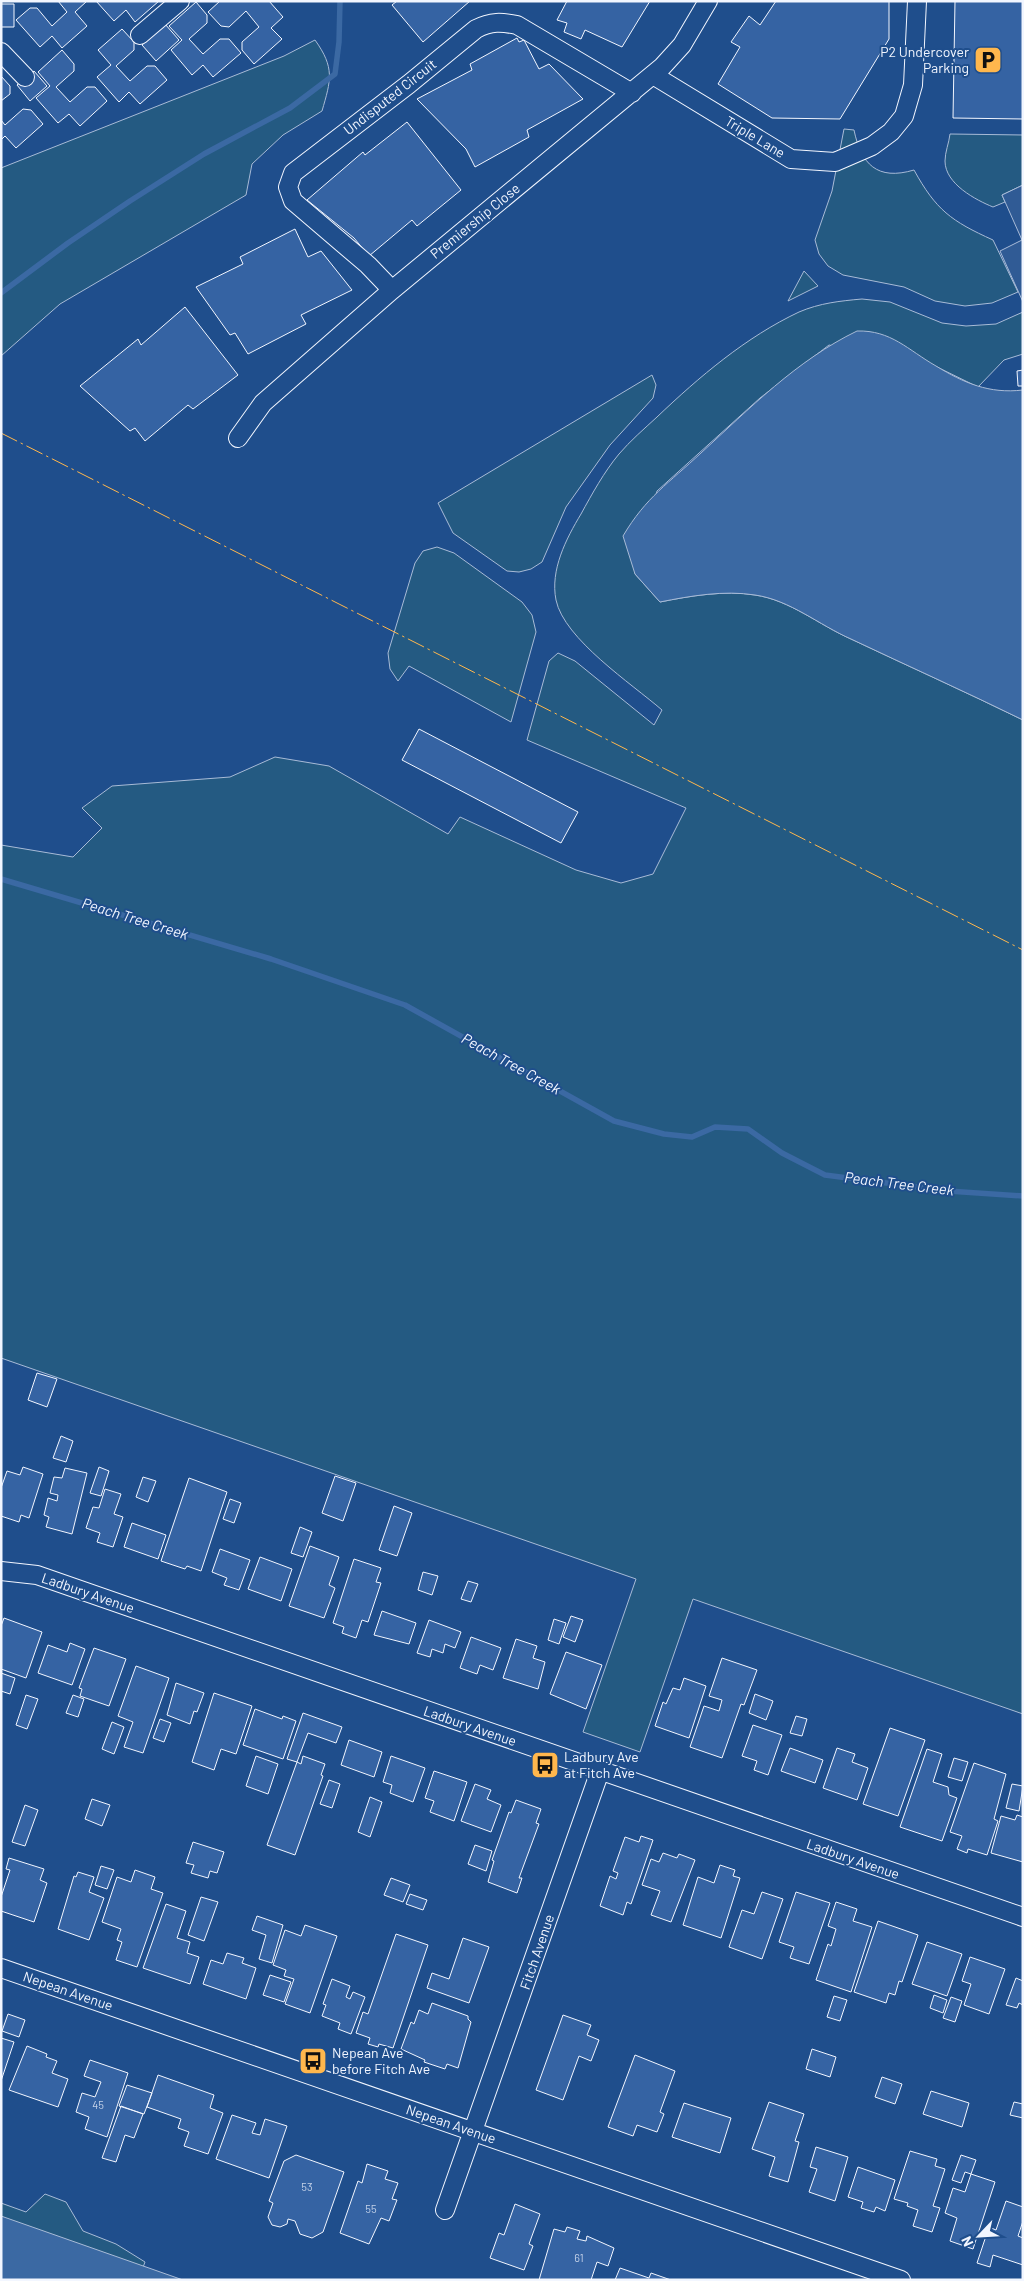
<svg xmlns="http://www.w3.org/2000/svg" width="1024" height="2281" font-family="Barlow,sans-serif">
<rect width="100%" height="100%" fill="#1f4e8c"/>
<path fill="#245a82" stroke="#a8bbd7" d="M315 40C335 68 331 80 322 111L283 135 252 164 246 195 60 304 1 356V168L284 56Z
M844 129 854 130C861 164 877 181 914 170 936 210 951 221 993 240L1018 292 992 303 965 306 935 301 904 287 843 275 828 266 819 254 815 240 832 191Z
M950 134 1023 135V185L1002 195 1005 202 993 207C976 200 945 184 945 161 945 152 949 143 950 134Z
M804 271 818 286 788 301Z
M862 299 890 302 942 323 966 326 996 324 1023 312V354L1004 360 978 387 937 367 829 345 760 398 657 491 635 574 660 602C690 596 724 590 755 595 790 600 819 625 851 639 908 666 966 692 1023 720V1714L693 1599 640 1752 583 1732 636 1579 1 1358V845L73 857 102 828 82 808 112 786 230 777 275 757 329 766 448 834 460 817 576 870 621 883 653 874 686 808 527 740 549 661 558 653 575 661 654 725 662 710C632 684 564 639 556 600 550 570 566 539 581 514 592 494 604 472 619 454 630 441 644 429 657 417 699 377 746 337 799 312 820 303 840 301 862 299Z
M652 375 656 385 653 398 610 445 566 507 542 562 531 569 519 572 507 571 453 533 438 503Z
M437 547 454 553 522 602 532 615 536 632 511 722 409 666 398 681 390 669 388 653 415 563 423 551Z
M45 2194 66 2202 83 2231 116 2244 145 2262 142 2270 1 2222V2203L26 2212Z"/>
<path fill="#305b95" stroke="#a8bbd7" d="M1023 185V302L1000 251 1022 240 1002 195Z"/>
<path fill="#3b69a3" stroke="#a8bbd7" d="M857 331C891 330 908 350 936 366 964 383 989 394 1023 390V720C966 692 908 666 851 639 819 625 790 600 755 595 724 590 690 596 660 602L635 574 623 536C646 497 669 483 701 453 749 409 797 360 857 331Z
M1 2216 183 2280H1Z"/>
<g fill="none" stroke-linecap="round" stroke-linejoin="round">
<path stroke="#3b69a3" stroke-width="5.5" d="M1 293 68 243 130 201 204 154 290 108 335 74 339 42 340 1
M1 879 271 959 405 1005 614 1121 664 1134 692 1137 715 1127 748 1129 782 1153 825 1175 948 1191 1023 1196"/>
</g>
<path fill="#3563a3" stroke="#f2f6ff" d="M58 1H87L75 12 87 26 62 48 52 36 40 47 16 20 30 8H37L52 26 67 12Z
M96 1H159L135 22 126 10 114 21Z
M220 1H269L283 17 271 28 282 39 254 64 242 50V42L259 27 246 11 229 27 221 26 208 12Z
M397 1H470L423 42 392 5Z
M567 1H650L622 47 585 30 581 39 564 32 567 23 557 20Z
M776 1H889V39L840 119 772 118 718 84 740 47 731 42 749 16 760 25Z
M955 1H1023V119L953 118Z
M196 2 207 15V23L189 39 203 54 220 39H229L241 53 213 77 203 65 192 75 171 50 182 40 169 26Z
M1 4H14V27H1Z
M165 24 179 40 156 61 142 45Z
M122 29 134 42V50L116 66 130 81 147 66H155L167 80 140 104 129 92 119 102 97 77 111 65 98 50Z
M517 38 519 42 524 40 539 69 549 64 583 99 527 130 529 137 475 167 466 149 417 99 472 70 470 64Z
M62 50 74 64V71L56 87 70 102 87 87H95L107 101 80 126 69 114 58 123 36 98 50 86 38 72Z
M34 71 47 86 30 101 17 85Z
M1 76 10 86V94L1 101Z
M23 109 31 110 43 124 16 148 5 136 1 140V120L5 125Z
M407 122 461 190 417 226 412 220 369 256 354 238 307 200 363 152 365 155Z
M295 229 308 257 321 251 352 290 301 315 306 324 248 354 235 333 230 335 196 287 243 264 240 257Z
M185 307 238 375 193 409 188 405 145 441 135 428 130 431 80 386 138 339 141 345Z
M1023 370V386H1018L1017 371Z
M419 729 578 812 561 843 402 760Z
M37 1373 57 1379 47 1407 28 1400Z
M61 1436 73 1441 66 1462 53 1458Z
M23 1467 43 1474 29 1518 21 1515 19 1522 1 1516V1488L7 1471 20 1475Z
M99 1467 109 1471 101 1496 90 1493Z
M65 1468 87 1473 72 1534 46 1527 49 1517 44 1515 48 1498 57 1501 58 1495 50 1493 54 1477 62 1478Z
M335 1476 356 1483 343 1521 322 1513Z
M143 1477 156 1481 148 1502 136 1497Z
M189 1478 227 1492 201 1571 187 1566 185 1569 161 1561Z
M105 1489 121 1494 114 1514 123 1517 113 1547 97 1542 100 1533 86 1528 93 1507 99 1508Z
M230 1499 241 1503 234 1523 223 1519Z
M394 1506 412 1513 397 1556 379 1550Z
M132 1523 166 1535 158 1559 124 1547Z
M300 1527 312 1532 303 1557 291 1553Z
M310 1546 339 1557 329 1585 335 1588 324 1618 289 1606Z
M220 1549 250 1560 239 1590 224 1585 227 1578 212 1572Z
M260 1557 292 1569 281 1601 248 1589Z
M354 1559 381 1568 376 1582 381 1583 368 1622 362 1620 356 1638 342 1633 344 1627 333 1623Z
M423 1572 438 1576 432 1595 418 1590Z
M468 1581 478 1584 471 1602 461 1599Z
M382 1611 416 1623 409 1644 374 1635Z
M571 1616 583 1620 575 1642 563 1637Z
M4 1618 42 1632 26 1678 1 1669V1626Z
M554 1619 566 1623 559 1644 548 1640Z
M429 1620 461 1632 455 1648 445 1644 443 1653 432 1649 430 1657 417 1653Z
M471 1637 501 1648 493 1670 480 1665 477 1674 460 1668Z
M516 1639 537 1646 533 1658 545 1662 538 1689 503 1678Z
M70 1643 85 1649 72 1685 38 1673 48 1645 67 1652Z
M94 1648 126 1659 109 1706 80 1696 82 1689 79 1688Z
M566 1652 602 1665 586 1709 550 1694Z
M722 1658 757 1670 744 1705 741 1704 722 1758 690 1747 704 1706 719 1711 722 1700 709 1696Z
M136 1666 169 1678 143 1753 124 1747 133 1722 118 1716Z
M1 1673 15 1678 10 1694 1 1691Z
M684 1678 706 1686 689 1738 655 1726 663 1702 666 1704 673 1688 680 1690Z
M176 1683 204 1693 197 1712 194 1711 190 1724 167 1715Z
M214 1693 252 1706 236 1754 221 1749 214 1770 192 1762Z
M755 1694 773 1701 766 1720 749 1713Z
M26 1695 38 1699 27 1729 16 1725Z
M73 1695 84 1699 78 1717 66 1713Z
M255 1709 282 1719 283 1716 296 1721 283 1759 243 1745Z
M303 1713 342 1727 336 1743 308 1733 297 1762 287 1759Z
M796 1716 807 1719 802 1736 790 1733Z
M160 1719 171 1723 164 1742 153 1738Z
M112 1722 124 1727 114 1754 102 1749Z
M753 1725 782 1735 768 1775 754 1770 757 1761 742 1756Z
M890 1728 925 1740 898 1816 863 1804Z
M349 1740 382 1752 374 1777 341 1765Z
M790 1748 823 1760 815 1783 781 1771Z
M837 1748 855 1754 852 1762 868 1768 857 1800 823 1788Z
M927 1749 942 1754 933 1782 948 1787 949 1795 957 1798 942 1841 900 1827Z
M256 1756 278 1764 268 1794 246 1786Z
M303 1756 325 1764 321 1775 323 1776 295 1855 267 1845 297 1762 301 1764Z
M391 1756 425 1768 413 1802 390 1793 392 1785 383 1782Z
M954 1758 968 1762 962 1781 948 1777Z
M974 1763 1006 1774 994 1819 998 1821 987 1855 968 1849 967 1853 957 1849 962 1836 950 1832Z
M434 1771 467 1782 454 1821 430 1812 434 1801 425 1798Z
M329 1780 340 1784 332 1808 320 1804Z
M475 1784 491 1790 487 1799 501 1805 491 1832 461 1821Z
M1012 1784 1023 1786 1019 1811 1006 1808Z
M370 1797 382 1802 370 1837 358 1832Z
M92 1799 110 1805 102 1826 85 1819Z
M516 1800 541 1809 536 1823 539 1824 519 1878H522L517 1893 488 1882 494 1861 492 1860 509 1812 511 1813Z
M25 1805 38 1810 25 1846 12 1842Z
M1017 1815 1023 1817V1862L991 1853 1001 1816 1015 1820Z
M641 1836 653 1840 631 1904 627 1902 623 1915 600 1906 610 1876 616 1879 618 1873 613 1871 625 1837 639 1842Z
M193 1842 224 1852 217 1873 210 1871 208 1878 191 1873 194 1865 186 1863Z
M475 1845 492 1851 486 1871 468 1864Z
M663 1853 677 1858 679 1854 695 1860 671 1922 651 1915 660 1891 642 1885 651 1859 659 1862Z
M9 1858 44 1869 40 1880 47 1883 34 1922 1 1911V1897L10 1870 6 1869Z
M720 1865 735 1870 733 1876 740 1878 721 1938 683 1925 698 1877 714 1883Z
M101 1866 114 1870 107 1889 95 1885Z
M135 1870 155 1877 151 1889 163 1893 137 1967 116 1960 122 1942 117 1940 121 1929 102 1922 117 1877 131 1882Z
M78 1872 94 1877 89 1892 104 1898 89 1940 58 1929 74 1876 76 1877Z
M391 1878 410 1885 403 1902 384 1895Z
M762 1892 783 1899 762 1959 729 1947 742 1910 754 1914Z
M796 1892 830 1903 809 1964 790 1958 794 1947 779 1942Z
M410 1894 427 1900 423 1910 406 1904Z
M201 1897 218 1902 204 1941 188 1935Z
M836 1902 857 1909 853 1921 872 1927 851 1992 816 1980 828 1944 831 1946 836 1929 828 1926Z
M166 1904 186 1911 177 1938 190 1942 187 1953 199 1957 190 1984 143 1968Z
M257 1916 283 1925 272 1963 259 1959 266 1935 252 1930Z
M878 1921 918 1935 902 1982 899 1981 895 1995 889 1993 886 2003 854 1992Z
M305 1925 337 1936 310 2013 285 2004 294 1979 284 1976 286 1970 273 1965 285 1930 301 1936Z
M396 1934 428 1945 393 2048 379 2044 378 2047 368 2044 370 2038 356 2033 363 2012 368 2014Z
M463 1938 489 1947 469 2003 427 1988 432 1973 449 1979Z
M927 1942 962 1954 947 1996 912 1984Z
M227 1953 244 1958 242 1963 256 1968 246 1999 203 1984 211 1960 223 1964Z
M970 1957 1005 1969 989 2014 964 2005 971 1984 962 1981Z
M270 1975 291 1982 284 2002 263 1995Z
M1016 1978 1023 1981V2005L1019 2003 1017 2008 1006 2005Z
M332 1979 350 1986 346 1997 350 1999 353 1992 365 1997 351 2034 338 2029 340 2023 322 2016 326 2005 323 2004Z
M934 1995 947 2000 943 2013 930 2008Z
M834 1996 847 2000 840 2021 827 2017Z
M951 1997 962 2001 955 2022 943 2018Z
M432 2003 468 2016V2019L471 2022 458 2068 447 2064 445 2069 424 2062 425 2060 401 2049 411 2022 414 2024 419 2010 428 2014Z
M8 2014 25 2020 19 2037 2 2031Z
M563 2015 591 2025 587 2035 599 2040 591 2061 579 2056 563 2100 536 2090Z
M1 2038 14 2042 1 2081Z
M27 2046 47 2054 46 2057 57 2061 52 2073 68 2079 58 2107 9 2090Z
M812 2049 836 2057 830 2077 806 2069Z
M635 2055 675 2071 660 2112 664 2114 657 2132 637 2125 633 2136 608 2127Z
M90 2060 128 2073 107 2137 85 2129 89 2117 76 2112 82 2093 95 2097 101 2082 84 2076Z
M158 2075 214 2095 210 2108 223 2113 208 2154 184 2146 189 2132 178 2128 181 2119 147 2107Z
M882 2077 902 2084 895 2104 875 2097Z
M127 2085 152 2093 144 2114 119 2106Z
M931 2091 969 2103 962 2127 923 2114Z
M769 2102 804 2114 795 2141 799 2142 788 2182 769 2176 775 2157 752 2149Z
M1014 2102 1023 2104V2118L1010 2115Z
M684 2103 731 2118 720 2153 672 2137Z
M121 2106 143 2114 134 2138 125 2135 116 2162 102 2158Z
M232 2115 256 2123 252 2133 260 2135 265 2119 287 2126 269 2178 216 2159Z
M816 2147 848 2157 835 2201 809 2192 817 2169 810 2167Z
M910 2151 937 2159 935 2166 945 2169 933 2206 940 2208 932 2232 913 2226 918 2210 907 2206 908 2203 894 2199Z
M296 2155 344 2172 323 2232 312 2238 300 2234 295 2221 288 2219 287 2224 280 2227 272 2225 268 2217 273 2203 269 2201 284 2161Z
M961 2155 976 2160 971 2174 965 2172 961 2183 952 2180Z
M367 2164 388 2171 385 2179 398 2183 392 2199 397 2200 389 2221 381 2218 369 2244 340 2233 358 2181 362 2183Z
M858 2167 895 2180 885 2211 876 2207 874 2212 861 2208 863 2202 848 2197Z
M971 2174 995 2182 973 2249 950 2241 957 2218 945 2213 953 2188 965 2192Z
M1006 2201 1023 2207V2221L1018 2236 1023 2238V2265L993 2255 990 2267 977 2263 989 2227 996 2230Z
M515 2204 540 2214 529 2244 533 2246 524 2270 490 2258 499 2233 504 2235Z
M567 2227 580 2231 577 2239 586 2241 587 2236 614 2248 608 2266 597 2262 591 2280H539L554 2229 565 2232Z
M620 2268 649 2278 651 2273 671 2280H615Z"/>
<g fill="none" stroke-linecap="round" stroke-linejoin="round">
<defs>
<path id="minor" d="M140 35 180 1
M1 52 25 77
M653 75 791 159 835 162 872 146 891 132 904 116 913 85 917 1
M392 290 368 265 293 201 288 187 293 173 409 84 476 29C491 21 502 22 517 25L632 93
M238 438 263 403 392 290 662 67 682 45 708 1
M1 1571 37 1575 1023 1917
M1 1968 901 2280
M445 2210 600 1771"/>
</defs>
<use href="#minor" stroke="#f2f6ff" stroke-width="20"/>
<use href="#minor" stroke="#1f4e8c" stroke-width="18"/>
<path stroke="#ffb74d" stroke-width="1" stroke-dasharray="18 4 2.5 4" stroke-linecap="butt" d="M1 433 1023 950"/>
</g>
<defs>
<symbol id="parking-square" viewBox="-11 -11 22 22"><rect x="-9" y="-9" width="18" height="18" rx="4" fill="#ffb74d" stroke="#1f4e8c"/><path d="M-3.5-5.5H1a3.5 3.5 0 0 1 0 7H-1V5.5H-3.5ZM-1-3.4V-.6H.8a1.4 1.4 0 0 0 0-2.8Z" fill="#111"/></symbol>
<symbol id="bus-square" viewBox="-11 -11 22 22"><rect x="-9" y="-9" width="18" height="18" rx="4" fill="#ffb74d" stroke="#1f4e8c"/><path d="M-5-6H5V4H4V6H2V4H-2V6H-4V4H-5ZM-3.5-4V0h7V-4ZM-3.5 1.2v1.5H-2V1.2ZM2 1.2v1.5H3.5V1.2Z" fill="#111"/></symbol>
</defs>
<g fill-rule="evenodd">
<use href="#parking-square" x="972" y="44" width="32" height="32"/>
<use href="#bus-square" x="529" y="1749" width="32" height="32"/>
<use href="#bus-square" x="297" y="2045" width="32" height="32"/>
</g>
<g text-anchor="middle" stroke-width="4" stroke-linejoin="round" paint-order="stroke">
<g font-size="11" fill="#c3d1e8">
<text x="98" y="2109">45</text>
<text x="307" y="2191">53</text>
<text x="371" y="2213">55</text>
<text x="579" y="2262">61</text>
</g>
<g font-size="14" fill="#f2f6ff" stroke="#1f4e8c" text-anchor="start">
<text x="969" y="57" text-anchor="end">P2 Undercover<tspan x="969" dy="16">Parking</tspan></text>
<text x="564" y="1762">Ladbury Ave<tspan x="564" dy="16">at Fitch Ave</tspan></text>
<text x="332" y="2058">Nepean Ave<tspan x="332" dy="16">before Fitch Ave</tspan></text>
</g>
<g font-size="14" fill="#f2f6ff" stroke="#1f4e8c">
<text transform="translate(390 97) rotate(-38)" y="5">Undisputed Circuit</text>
<text transform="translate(755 137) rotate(31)" y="5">Triple Lane</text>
<text transform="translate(475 221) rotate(-39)" y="5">Premiership Close</text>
<text transform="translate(88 1593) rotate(19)" y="5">Ladbury Avenue</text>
<text transform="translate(470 1726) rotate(19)" y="5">Ladbury Avenue</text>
<text transform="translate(853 1859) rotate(19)" y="5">Ladbury Avenue</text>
<text transform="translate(537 1952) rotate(-71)" y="5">Fitch Avenue</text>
<text transform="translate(68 1991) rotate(19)" y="5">Nepean Avenue</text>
<text transform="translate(451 2124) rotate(19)" y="5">Nepean Avenue</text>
</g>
<g font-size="15" font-style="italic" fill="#f2f6ff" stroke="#1f4e8c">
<text transform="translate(135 919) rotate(17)" y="5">Peach Tree Creek</text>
<text transform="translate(511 1064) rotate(29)" y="5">Peach Tree Creek</text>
<text transform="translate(899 1184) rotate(7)" y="5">Peach Tree Creek</text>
</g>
</g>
<rect width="1024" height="2281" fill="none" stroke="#f2f6ff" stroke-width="5"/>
<g transform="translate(979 2236) rotate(245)" stroke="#1f4e8c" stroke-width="4" paint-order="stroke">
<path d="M0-4L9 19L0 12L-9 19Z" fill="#f2f6ff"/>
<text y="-8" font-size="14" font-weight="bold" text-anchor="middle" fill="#f2f6ff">N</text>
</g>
</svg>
